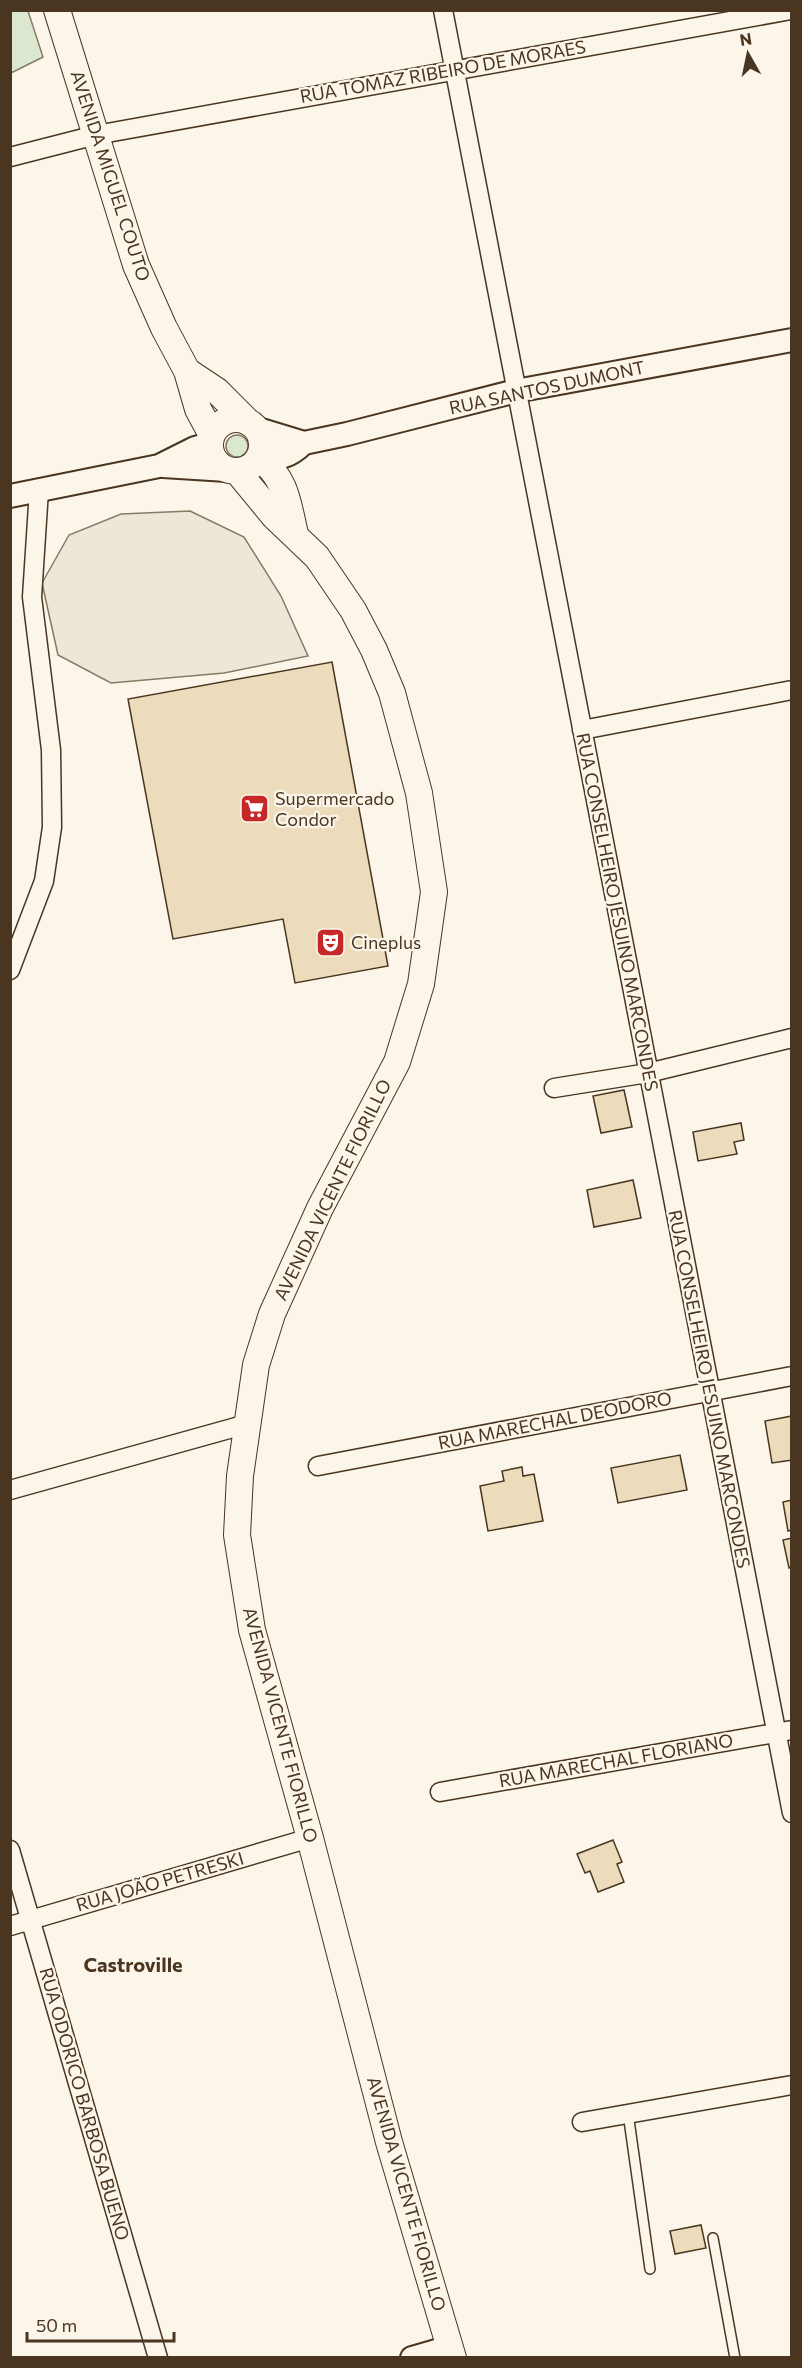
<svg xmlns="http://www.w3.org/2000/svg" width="802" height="2368" font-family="Commissioner,sans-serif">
<rect width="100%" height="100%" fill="#fbf6e9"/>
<path fill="#dce7d0" stroke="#887966" stroke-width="1.5" d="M11 10 28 11 43 57 11 73Z
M226 446a11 11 0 1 1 22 0a11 11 0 1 1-22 0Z"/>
<path fill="#ede7d9" stroke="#887966" stroke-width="1.5" d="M190 511 244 537 281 596 308 656 224 673 111 683 58 655 42 583 69 535 121 514Z"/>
<path fill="#ecdcbc" stroke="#4a3520" stroke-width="1.5" d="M332 662 388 966 295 983 283 919 173 939 128 699Z
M624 1090 632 1127 601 1133 593 1096Z
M741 1123 744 1140 734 1142 737 1154 698 1161 693 1132Z
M633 1180 641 1218 594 1227 587 1190Z
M792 1416V1460L772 1463 765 1421Z
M680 1455 687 1490 618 1503 611 1468Z
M522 1467 523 1476 534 1474 543 1521 488 1531 480 1486 504 1481 502 1471Z
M792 1500V1530L788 1531 783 1502Z
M792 1538V1567L789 1568 783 1540Z
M613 1840 622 1862 617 1864 624 1882 598 1892 590 1871 585 1873 577 1854Z
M701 2225 706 2248 675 2254 670 2231Z"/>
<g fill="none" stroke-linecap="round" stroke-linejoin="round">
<defs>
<path id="service" d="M628 2113 650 2269
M713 2238 735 2358"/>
<path id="minor" d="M443 10 792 1813
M10 157 96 135 791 10
M582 730 792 690
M10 970 44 881 52 827 51 750 32 597 39 490
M554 1088 648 1073 792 1038
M318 1466 792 1376
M10 1490 247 1424
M440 1792 792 1730
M10 1850 158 2358
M10 1926 310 1838
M582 2122 792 2085"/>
<path id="tertiary" d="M258 429 304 443
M304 443 347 434 516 391 792 340
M261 454C281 460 289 457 304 443
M163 466 227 470
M10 496 159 466 195 448 209 444
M412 2358 450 2347"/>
<path id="secondary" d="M57 10 136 265 164 328 187 371 198 409 212 435
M187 371 217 391 247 421
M210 445a26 26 0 1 1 52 0a26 26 0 1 1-52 0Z
M260 457C287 482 287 500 295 534
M237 471 274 516 317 557 353 610 374 650 392 693 419 793 434 892 421 984 397 1062 320 1208 272 1314 256 1365 240 1476 237 1535 252 1630 310 1838 389 2142 453 2358"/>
</defs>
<use href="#service" stroke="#4a3520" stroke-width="12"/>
<use href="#minor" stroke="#4a3520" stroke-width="21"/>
<use href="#tertiary" stroke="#4a3520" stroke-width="26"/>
<use href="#secondary" stroke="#4a3520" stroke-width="28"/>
<use href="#service" stroke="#fbf6e9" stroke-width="9"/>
<use href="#minor" stroke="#fbf6e9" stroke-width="18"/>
<use href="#tertiary" stroke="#fbf6e9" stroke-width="22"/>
<use href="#secondary" stroke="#fbf6e9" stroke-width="26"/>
</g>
<defs>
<symbol id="supermarket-square" viewBox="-11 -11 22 22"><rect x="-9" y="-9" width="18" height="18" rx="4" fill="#c62828" stroke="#fbf6e9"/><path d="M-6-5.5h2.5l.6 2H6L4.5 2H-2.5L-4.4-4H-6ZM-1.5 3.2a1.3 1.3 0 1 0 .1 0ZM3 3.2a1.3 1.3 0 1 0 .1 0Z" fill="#fff"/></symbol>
<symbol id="theatre-square" viewBox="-11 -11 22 22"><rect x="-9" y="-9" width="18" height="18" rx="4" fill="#c62828" stroke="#fbf6e9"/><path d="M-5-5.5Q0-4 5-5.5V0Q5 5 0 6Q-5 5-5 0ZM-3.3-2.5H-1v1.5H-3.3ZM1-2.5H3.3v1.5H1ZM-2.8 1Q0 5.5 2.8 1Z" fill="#fff"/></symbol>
</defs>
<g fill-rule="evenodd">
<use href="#supermarket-square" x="238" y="792" width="33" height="33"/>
<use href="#theatre-square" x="314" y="926" width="33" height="33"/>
</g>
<g text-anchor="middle" stroke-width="4.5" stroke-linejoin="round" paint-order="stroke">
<g font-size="18" fill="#4a3520" stroke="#fbf6e9">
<text transform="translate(443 72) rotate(-10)" y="6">RUA TOMAZ RIBEIRO DE MORAES</text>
<text transform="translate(110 176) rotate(72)" y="6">AVENIDA MIGUEL COUTO</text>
<text transform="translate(547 388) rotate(-12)" y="6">RUA SANTOS DUMONT</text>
<text transform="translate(617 912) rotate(79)" y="6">RUA CONSELHEIRO JESUINO MARCONDES</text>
<text transform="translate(333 1190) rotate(-64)" y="6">AVENIDA VICENTE FIORILLO</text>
<text transform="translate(709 1389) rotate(79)" y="6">RUA CONSELHEIRO JESUINO MARCONDES</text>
<text transform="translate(555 1421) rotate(-11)" y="6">RUA MARECHAL DEODORO</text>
<text transform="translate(280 1725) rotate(75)" y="6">AVENIDA VICENTE FIORILLO</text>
<text transform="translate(616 1761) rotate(-10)" y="6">RUA MARECHAL FLORIANO</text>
<text transform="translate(160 1882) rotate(-16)" y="6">RUA JOÃO PETRESKI</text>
<text transform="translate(84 2104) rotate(74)" y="6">RUA ODORICO BARBOSA BUENO</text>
<text transform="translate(406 2194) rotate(74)" y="6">AVENIDA VICENTE FIORILLO</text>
</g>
<g font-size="18" fill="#4a3520" stroke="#fbf6e9" text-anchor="start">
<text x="275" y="805">Supermercado<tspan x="275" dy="21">Condor</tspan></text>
<text x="351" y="949">Cineplus</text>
</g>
<g font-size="20" font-weight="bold" fill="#4a3520" stroke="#fbf6e9">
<text x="133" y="1972">Castroville</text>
</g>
</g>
<rect width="802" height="2368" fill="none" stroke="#4a3520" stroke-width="24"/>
<g transform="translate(748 54) rotate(351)" stroke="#fbf6e9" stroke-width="4.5" paint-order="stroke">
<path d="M0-4.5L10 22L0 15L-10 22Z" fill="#4a3520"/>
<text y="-9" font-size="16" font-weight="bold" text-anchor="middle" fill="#4a3520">N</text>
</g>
<path d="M27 2332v9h147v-9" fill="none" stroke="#4a3520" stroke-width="3"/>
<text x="36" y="2332" font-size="18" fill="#4a3520" stroke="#fbf6e9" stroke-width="4.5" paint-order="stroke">50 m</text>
</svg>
